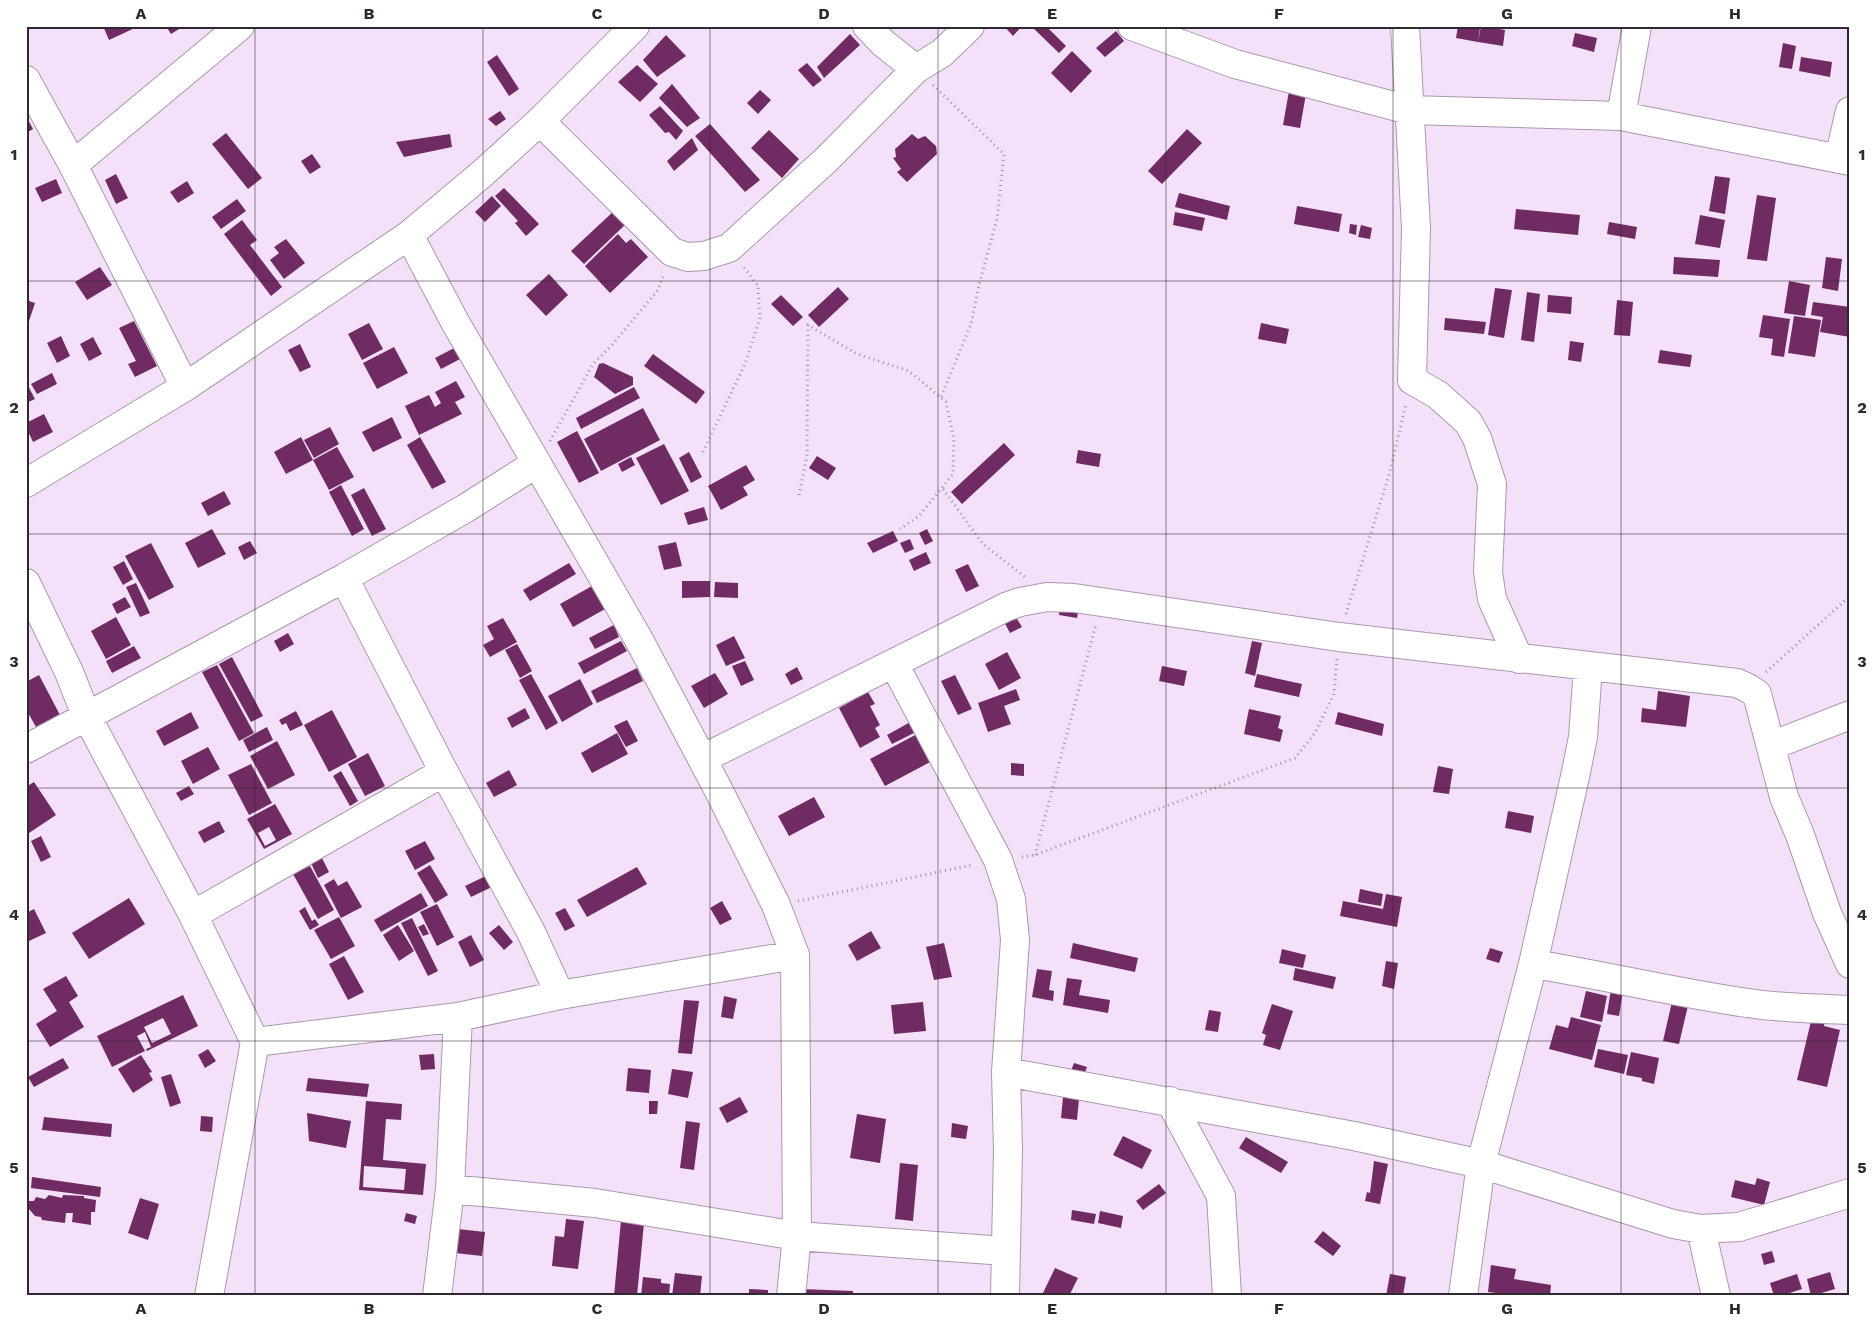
<svg xmlns="http://www.w3.org/2000/svg" width="1876" height="1322" font-family="'Work Sans',sans-serif">
<rect width="100%" height="100%" fill="#f4e0f8"/>
<path fill="#702b63" fill-rule="evenodd" d="M103 26H139L109 40Z
M166 26H184L171 34Z
M1004 26H1020L1021 27 1013 36Z
M1031 26H1046L1066 46 1059 53Z
M1458 26 1480 28 1478 42 1456 38Z
M1481 26 1505 30 1503 46 1478 42Z
M1116 31 1124 41 1105 57 1096 48Z
M1575 33 1597 38 1594 52 1572 46Z
M850 34 860 45 824 78 817 67Z
M666 35 686 56 657 77 643 60Z
M1783 43 1796 46 1792 69 1779 67Z
M1072 51 1092 71 1071 93 1051 73Z
M497 55 519 89 509 96 487 62Z
M1801 57 1832 62 1830 77 1799 71Z
M807 63 822 80 813 87 798 70Z
M637 65 658 84 640 102 618 82Z
M672 84 700 118 687 127 659 98Z
M760 90 771 100 758 114 747 103Z
M1289 91 1306 94 1300 128 1283 125Z
M660 106 683 131 676 140 669 132 665 133 649 115Z
M500 111 506 119 496 126 488 119Z
M26 116 33 129 26 133Z
M710 124 760 180 745 192 695 136Z
M1187 129 1202 143 1162 184 1148 171Z
M769 130 799 159 782 178 751 148Z
M226 133 262 178 248 189 212 144Z
M450 134 452 147 404 157 396 142Z
M912 134 918 139 925 136 936 146 937 154 907 182 897 172 901 169 893 158 896 157 895 149Z
M692 138 698 150 674 171 667 161Z
M312 154 321 167 310 174 301 161Z
M116 174 128 198 116 204 105 180Z
M1715 176 1730 178 1725 214 1709 211Z
M56 179 62 193 42 202 35 188Z
M187 181 194 193 178 203 170 192Z
M504 188 539 224 526 236 515 223 518 221 495 196Z
M1179 193 1230 206 1227 220 1175 207Z
M1757 195 1776 198 1767 261 1747 259Z
M492 196 501 206 485 222 475 212Z
M237 199 246 211 221 229 212 217Z
M1297 206 1342 214 1339 232 1294 224Z
M1516 209 1580 215 1578 235 1514 229Z
M615 210 627 223 584 264 571 251Z
M1175 212 1205 218 1202 231 1173 225Z
M1700 215 1725 220 1720 248 1695 244Z
M242 220 257 240 250 245 282 287 271 296 224 234Z
M1609 222 1637 227 1635 239 1607 234Z
M1350 224 1357 225 1356 235 1349 233Z
M1361 225 1372 228 1370 239 1358 237Z
M618 234 626 243 631 239 648 257 610 293 585 266Z
M286 239 305 263 284 279 270 260 279 253 274 247Z
M1674 257 1720 260 1718 277 1673 274Z
M1826 257 1842 259 1838 291 1822 288Z
M100 267 112 285 87 300 75 282Z
M549 274 568 295 546 316 526 295Z
M1789 281 1810 285 1805 316 1784 313Z
M838 287 849 299 819 327 808 315Z
M1495 288 1512 290 1504 338 1488 335Z
M1527 292 1540 294 1534 342 1521 340Z
M781 295 803 317 793 326 771 304Z
M1548 295 1572 297 1571 314 1547 312Z
M26 300 35 303 28 324 26 323Z
M1617 300 1633 302 1630 336 1614 335Z
M1813 302 1850 307V337L1820 332 1823 317 1811 315Z
M1763 315 1790 319 1784 357 1771 355 1773 339 1759 337Z
M1794 316 1821 320 1815 357 1788 353Z
M1445 318 1486 322 1484 334 1444 330Z
M134 321 157 366 135 377 128 364 136 361 119 328Z
M369 323 383 349 362 360 348 334Z
M1261 323 1289 329 1286 344 1258 339Z
M61 336 70 356 57 363 47 343Z
M93 337 102 354 89 361 80 344Z
M1570 341 1584 343 1581 362 1568 360Z
M300 344 311 367 300 372 288 350Z
M458 346 464 357 441 369 435 358Z
M394 347 408 373 377 389 363 363Z
M1660 350 1692 355 1690 367 1658 363Z
M653 354 705 392 696 404 644 366Z
M603 363 633 377V385L615 394 594 377 599 364Z
M52 373 57 384 37 394 31 384Z
M456 381 465 397 455 402 462 414 419 435 405 406 429 395 435 407 441 403 435 392Z
M26 382 35 399 26 403Z
M634 387 640 398 581 429 576 418Z
M643 408 660 440 601 471 584 439Z
M44 414 53 432 33 442 26 427V423Z
M392 417 402 438 373 452 362 432Z
M330 427 339 444 314 458 304 440Z
M577 431 599 473 579 483 557 442Z
M301 437 313 460 286 474 274 452Z
M420 437 446 482 432 489 407 445Z
M1004 443 1015 455 962 504 951 492Z
M664 444 689 491 661 505 636 458Z
M337 447 354 477 329 490 313 460Z
M1078 450 1101 454 1099 467 1076 463Z
M689 452 702 477 691 483 679 458Z
M817 456 836 468 828 480 809 468Z
M631 457 635 465 622 472 618 464Z
M746 465 755 480 743 487 748 495 721 510 708 486Z
M341 485 364 529 352 536 329 492Z
M364 488 386 529 372 536 351 495Z
M224 491 231 504 208 516 201 503Z
M704 507 708 520 688 525 684 513Z
M212 529 226 554 198 568 185 543Z
M927 529 933 541 925 545 919 533Z
M893 531 898 541 873 553 867 543Z
M910 539 914 549 905 553 900 543Z
M250 541 257 553 244 560 238 547Z
M676 542 682 566 664 570 658 546Z
M151 543 174 587 149 600 125 556Z
M926 552 931 563 914 571 909 560Z
M124 561 133 579 123 585 113 567Z
M569 563 576 574 530 601 523 590Z
M968 564 979 586 966 592 955 570Z
M682 581H710V597L682 598Z
M715 582 738 583V598L714 597Z
M136 583 150 613 140 617 126 587Z
M592 586 605 609 573 627 560 604Z
M125 597 131 607 117 614 112 604Z
M1061 599 1080 602 1077 618 1059 615Z
M1014 614 1022 627 1010 633 1003 620Z
M116 617 131 645 106 659 91 631Z
M503 618 517 642 490 657 483 645 494 639 487 626Z
M614 625 619 637 595 649 589 638Z
M288 633 294 644 280 652 274 641Z
M734 636 745 658 726 666 716 645Z
M621 641 627 651 584 674 578 663Z
M1252 641 1262 643 1255 676 1245 673Z
M517 644 532 671 520 678 505 650Z
M134 646 141 658 112 673 106 661Z
M1007 652 1021 678 999 690 985 664Z
M232 657 263 716 251 722 219 664Z
M745 661 754 680 741 686 732 666Z
M217 665 254 733 239 741 202 672Z
M1162 666 1187 671 1184 686 1159 681Z
M797 667 803 679 791 685 785 674Z
M637 668 643 681 597 703 591 691Z
M715 673 728 694 704 708 691 686Z
M531 674 558 723 546 730 519 680Z
M1257 674 1302 684 1299 697 1254 687Z
M39 675 60 715 36 727 26 709V682Z
M955 675 972 709 958 715 941 681Z
M580 679 593 704 562 722 548 696Z
M1016 689 1020 700 1004 706 1011 724 988 732 978 703Z
M1658 691 1690 696 1686 727 1641 722 1642 708 1656 710Z
M868 692 875 704 870 706 880 725 875 728 880 737 860 748 839 708Z
M525 708 530 718 512 728 507 718Z
M1249 709 1281 716 1278 728 1283 730 1280 742 1244 734Z
M332 710 357 757 329 772 304 725Z
M296 711 303 725 290 731 286 723 282 725 279 720Z
M191 712 199 728 164 746 156 731Z
M1338 712 1384 724 1382 736 1335 724Z
M627 720 638 741 626 747 614 726Z
M914 720 920 730 892 744 887 735Z
M267 727 273 740 249 752 243 740Z
M617 733 628 754 592 773 581 753Z
M919 733 934 760 885 786 870 759Z
M277 741 295 775 268 789 250 756Z
M208 747 220 769 193 784 181 761Z
M368 753 385 786 365 796 348 764Z
M1011 763 1024 764V776L1011 775Z
M251 764 272 803 249 815 228 775Z
M1438 766 1453 769 1449 794 1433 792Z
M509 770 517 785 494 797 486 783Z
M341 771 358 801 350 806 333 776Z
M34 782 56 815 29 833 26 829V787Z
M189 786 194 794 181 801 176 793Z
M814 797 825 817 789 836 778 816Z
M275 804 292 834 264 849 247 819ZM269 827 276 840 265 846 258 833Z
M1508 811 1534 816 1531 833 1505 828Z
M219 821 225 832 204 843 198 832Z
M41 836 51 857 41 862 31 841Z
M425 841 435 859 415 870 405 851Z
M322 858 329 872 318 878 311 863Z
M430 865 448 895 435 903 417 873Z
M310 866 334 910 318 919 293 874Z
M637 867 647 884 587 917 577 900Z
M490 874 496 885 471 897 465 886Z
M334 879 338 886 347 881 362 907 341 918 324 885Z
M1360 889 1383 894 1381 906 1358 902Z
M421 893 428 906 381 932 374 920Z
M1386 894 1402 897 1397 927 1340 916 1343 901 1383 909Z
M129 898 145 924 89 959 72 933Z
M722 901 732 919 720 925 710 908Z
M437 904 454 937 437 946 420 912Z
M305 907 312 921 315 919 319 925 310 930 299 911Z
M565 908 575 926 565 931 555 913Z
M34 909 46 933 29 941 26 936V913Z
M339 917 355 946 331 959 314 930Z
M412 918 438 971 428 976 401 923Z
M424 924 429 934 423 936 418 927Z
M398 925 414 951 399 961 383 935Z
M499 925 513 942 504 950 489 933Z
M871 931 881 948 857 961 848 945Z
M471 935 484 960 470 967 458 942Z
M944 943 952 977 934 980 926 947Z
M1073 943 1138 958 1135 972 1070 958Z
M1490 948 1503 952 1499 963 1486 959Z
M1282 949 1306 955 1303 968 1279 963Z
M344 956 364 992 348 1000 329 964Z
M1386 961 1398 963 1394 989 1382 986Z
M1295 968 1336 977 1333 989 1293 980Z
M1037 969 1052 971 1049 990 1054 991 1053 1001 1032 997Z
M66 976 78 996 69 1002 84 1027 50 1047 36 1024 57 1011 43 989Z
M1067 978 1082 980 1079 995 1110 1000 1108 1013 1063 1005Z
M1612 983 1624 985 1619 1016 1607 1014Z
M1586 991 1607 996 1602 1022 1580 1017Z
M1674 993 1690 997 1679 1044 1663 1041Z
M183 995 198 1026 147 1051 146 1049 151 1047 145 1032 137 1036 145 1051 112 1067 97 1036ZM163 1018 171 1034 152 1043 144 1027Z
M724 996 737 999 733 1019 721 1017Z
M684 1000 699 1001 692 1054 678 1053Z
M923 1002 926 1031 894 1034 891 1005Z
M1272 1004 1293 1011 1280 1050 1263 1045 1266 1035 1262 1033Z
M1209 1010 1221 1012 1218 1032 1205 1030Z
M1571 1017 1601 1025 1592 1060 1549 1049 1556 1025 1568 1028Z
M1812 1017 1825 1020 1824 1026 1840 1030 1827 1087 1797 1080Z
M208 1049 216 1061 205 1068 198 1055Z
M1598 1049 1628 1055 1624 1074 1594 1067Z
M1631 1052 1659 1058 1654 1084 1642 1081V1078L1626 1075Z
M434 1054 435 1069 421 1070 419 1055Z
M141 1055 152 1072 149 1073 153 1080 133 1093 118 1069Z
M63 1058 69 1068 34 1087 28 1077Z
M1074 1063 1087 1067 1082 1080 1069 1076Z
M628 1068 651 1070 649 1093 626 1091Z
M672 1069 693 1072 688 1098 668 1094Z
M171 1074 181 1103 170 1107 161 1077Z
M308 1078 369 1084 367 1097 306 1091Z
M1064 1087 1080 1089 1077 1120 1061 1118Z
M740 1097 748 1112 727 1123 719 1108Z
M366 1101 402 1104 401 1120 386 1119 383 1160 426 1164 423 1195 359 1190ZM364 1166 406 1169 404 1190 363 1187Z
M649 1101H658L657 1114H649Z
M307 1113 351 1121 346 1148 309 1141Z
M857 1114 886 1119 880 1163 850 1158Z
M201 1116 213 1117 212 1132 200 1131Z
M44 1117 112 1124 111 1137 42 1130Z
M686 1121 700 1123 694 1170 680 1168Z
M952 1123 968 1126 966 1139 951 1137Z
M1123 1136 1152 1150 1142 1169 1113 1155Z
M1246 1137 1288 1162 1281 1173 1239 1148Z
M1374 1161 1388 1164 1380 1204 1365 1201 1367 1192 1370 1193Z
M900 1163 918 1165 913 1221 895 1219Z
M32 1177 101 1187 100 1197 31 1188Z
M1757 1178 1770 1182 1764 1205 1731 1197 1735 1180 1755 1185Z
M1159 1184 1166 1193 1143 1210 1136 1201Z
M49 1195 62 1198 63 1195 84 1196V1198L96 1200 95 1212H91V1225L72 1222 73 1213H66L65 1223 42 1220 41 1217 35 1216 29 1209 27 1201H34L36 1197 45 1199Z
M140 1198 159 1204 148 1240 128 1233Z
M1072 1210 1096 1214 1094 1224 1071 1220Z
M1100 1211 1123 1216 1121 1228 1098 1223Z
M406 1213 417 1216 415 1224 404 1221Z
M566 1219 584 1221 578 1269 552 1266 555 1236 564 1237Z
M621 1220 644 1223 637 1296H614Z
M458 1229 485 1232 482 1256 455 1253Z
M1323 1231 1341 1246 1333 1256 1314 1242Z
M1772 1251 1775 1262 1764 1265 1761 1254Z
M1491 1265 1516 1269 1514 1279 1551 1285 1550 1296H1522L1488 1292Z
M1055 1268 1078 1278 1069 1296H1049L1043 1293Z
M1830 1272 1835 1289 1811 1296 1807 1279Z
M675 1273 702 1276 700 1296H672Z
M1390 1274 1406 1277 1403 1296H1386Z
M1797 1274 1802 1289 1780 1296H1774L1770 1283Z
M643 1277 661 1279V1283L670 1284 669 1296H641Z
M749 1289 768 1290V1296H749Z
M801 1289 853 1291V1296H801Z"/>
<g fill="none" stroke-linecap="round" stroke-linejoin="round">
<defs>
<path id="minor" d="M867 26 883 43 916 69 942 53 970 26
M1132 26 1235 64 1409 110 1621 116 1850 161
M1405 26 1416 228 1412 380 1438 395 1468 422 1477 438 1492 484 1488 572 1492 599 1519 659
M26 80 73 165 185 387
M1621 116 1637 26
M540 121 672 252 688 257 704 256 729 248 826 160 916 69
M1839 159 1850 111
M73 165 240 26
M409 235 455 322 638 638 718 789 776 905 795 955 797 1236 791 1296
M26 483 185 387 409 235 483 173 540 121 635 26
M344 578 444 772 531 932 560 995
M26 583 69 672 86 715 193 915 255 1042 209 1296
M894 664 998 860 1011 899 1015 940 1006 1072 1008 1150 1005 1296
M1771 746 1850 715
M26 749 344 578 466 508 537 463
M702 759 1006 607 1020 602 1047 597 1074 598 1339 637 1737 683 1748 688 1757 694 1784 797 1800 835 1827 913 1850 964
M193 915 444 772
M1533 964C1609 976 1685 995 1762 1005 1791 1008 1821 1009 1850 1010
M255 1042 458 1017 560 995 795 955
M1006 1072 1354 1136 1481 1164 1673 1224 1701 1229 1739 1227 1850 1193
M1170 1101 1221 1196 1227 1296
M450 1189 595 1203 797 1236 1005 1251
M1701 1229 1716 1296
M437 1296 450 1189 458 1017
M1463 1296 1481 1164 1533 964 1576 772 1583 737 1588 667"/>
</defs>
<use href="#minor" stroke="#aa98ae" stroke-width="30"/>
<path stroke="#a091a3" stroke-width="3" stroke-dasharray="1 4" stroke-linecap="butt" d="M933 85 1004 154 997 219 979 285 971 324 941 397
M550 441 593 364 612 345 658 290 664 274
M703 452 745 364 760 318 758 286 743 266
M943 489 983 544 1025 577
M799 495 807 456 808 325 857 354 909 371 946 402 954 439 953 474 919 516 900 529
M1346 614 1389 475 1406 404
M1766 672 1850 596
M1035 855 1096 624
M1022 857 1035 855 1295 758 1315 733 1334 694 1337 659
M798 901 973 865"/>
<use href="#minor" stroke="#fff" stroke-width="28"/>
</g>
<path fill="none" stroke="#2f2830" stroke-width="1" stroke-opacity="0.55" d="M255 26V1296M483 26V1296M710 26V1296M938 26V1296M1166 26V1296M1393 26V1296M1621 26V1296M26 281H1850M26 534H1850M26 788H1850M26 1041H1850"/>
<rect width="1876" height="1322" fill="none" stroke="#ffffff" stroke-width="55"/>
<rect x="28" y="28" width="1820" height="1266" fill="none" stroke="#2f2830" stroke-width="2"/>
<g font-size="16" text-anchor="middle" font-weight="bold" fill="#2f2830">
<text x="141" y="19">A</text>
<text x="369" y="19">B</text>
<text x="597" y="19">C</text>
<text x="824" y="19">D</text>
<text x="1052" y="19">E</text>
<text x="1279" y="19">F</text>
<text x="1507" y="19">G</text>
<text x="1735" y="19">H</text>
<text x="14" y="160">1</text>
<text x="1862" y="160">1</text>
<text x="14" y="413">2</text>
<text x="1862" y="413">2</text>
<text x="14" y="667">3</text>
<text x="1862" y="667">3</text>
<text x="14" y="920">4</text>
<text x="1862" y="920">4</text>
<text x="14" y="1173">5</text>
<text x="1862" y="1173">5</text>
<text x="141" y="1314">A</text>
<text x="369" y="1314">B</text>
<text x="597" y="1314">C</text>
<text x="824" y="1314">D</text>
<text x="1052" y="1314">E</text>
<text x="1279" y="1314">F</text>
<text x="1507" y="1314">G</text>
<text x="1735" y="1314">H</text>
</g>
</svg>
